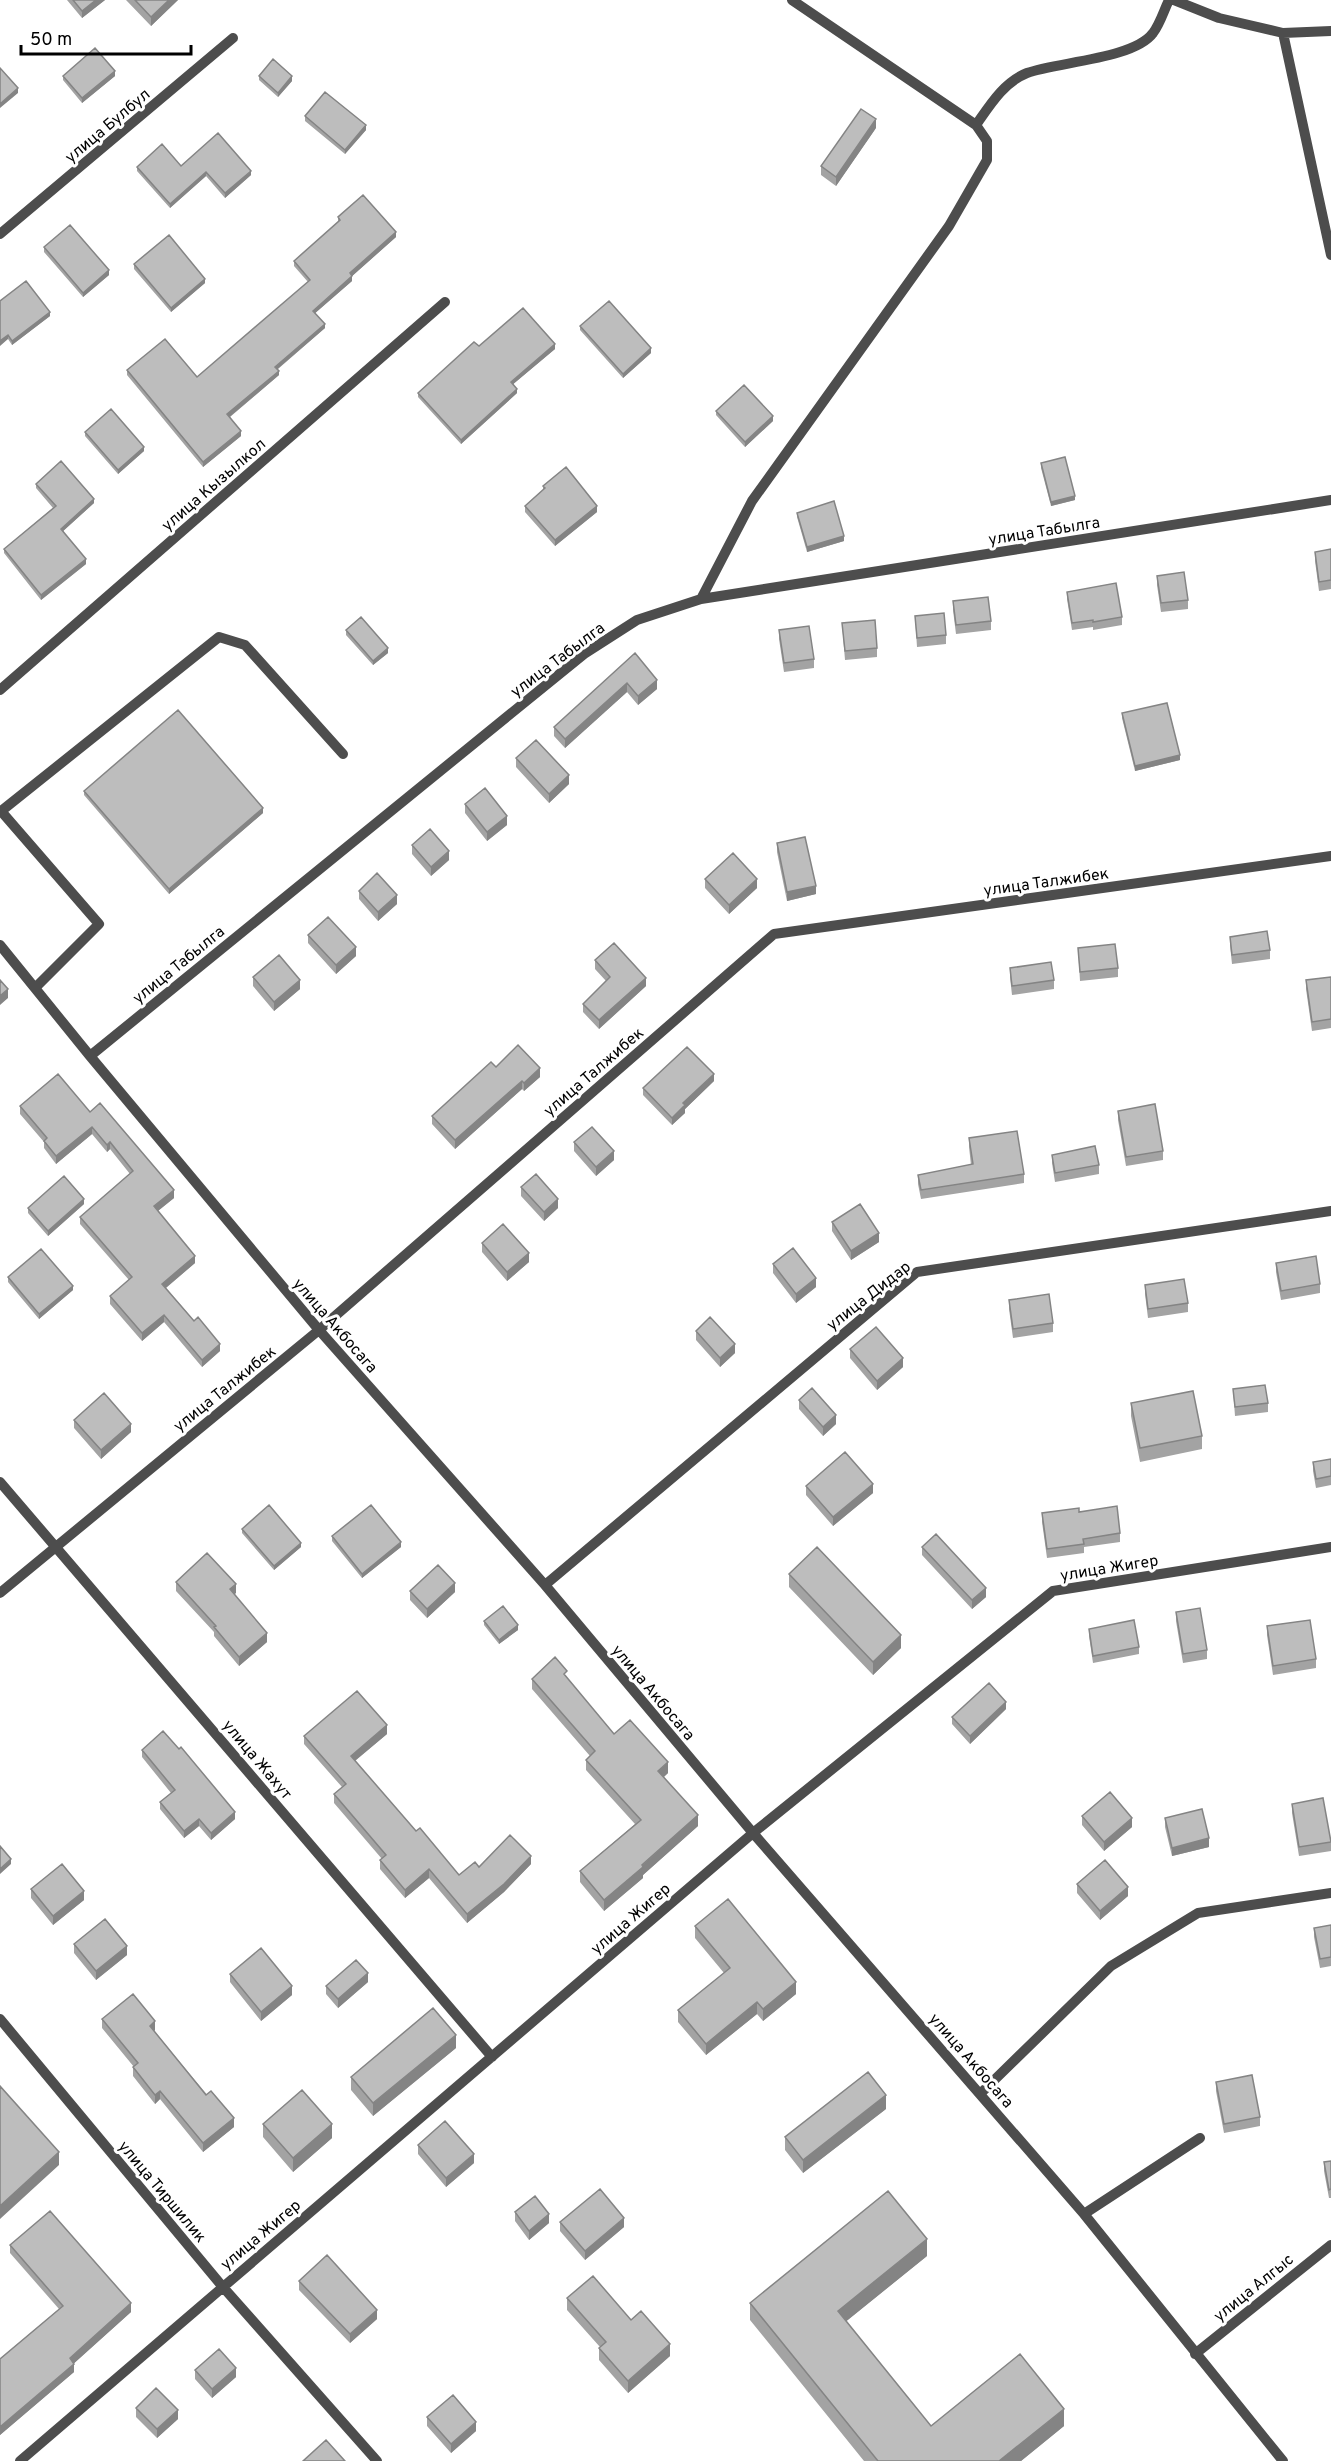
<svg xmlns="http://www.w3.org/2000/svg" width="1331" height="2461" font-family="Overpass,sans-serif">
<rect width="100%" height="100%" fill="#fff"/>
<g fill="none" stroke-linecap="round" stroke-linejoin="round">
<path stroke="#4d4d4d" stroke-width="10" d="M1174 0 1219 18 1283 33 1331 31
M1283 33 1331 255
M976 125C990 105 1004 82 1027 73 1057 62 1134 59 1153 33 1160 24 1164 10 1169 0
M0 234 233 38
M701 599 752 501 949 226 987 160V141L976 125 792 0
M0 690 445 302
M1 811 99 924 35 988
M0 812 219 637 245 645 343 754
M0 945 90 1056 319 1330 545 1585 753 1833 1084 2214 1283 2461
M90 1056 584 654 637 620 701 599 1331 500
M0 1482 492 2057
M545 1585 917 1272 1331 1211
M0 1593 319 1330 774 934 1331 856
M0 2019 222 2286 377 2461
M981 2093 1111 1966 1198 1913 1331 1893
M1084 2214 1200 2138
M1195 2354 1331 2245
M20 2461 753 1833 1053 1591 1331 1547"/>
</g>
<path fill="#a3a3a3" d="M67 0H105L82 18Z
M126 0H178L151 26Z
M63 76H115L82 103 63 80Z
M259 76 292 81 278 97 259 80Z
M305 116 366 130 345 154 305 121Z
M876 128 836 186 821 175V166Z
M181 166 251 175 225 198 206 176 170 208 137 171V167Z
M338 217 396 237 352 276V281L315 313 325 328 278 369 279 375 230 417 241 436 203 467 127 375V370L197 377 308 282 294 266V261L338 222Z
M44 247 109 275 83 297 44 252Z
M134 264 205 283 171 312 134 269Z
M0 301 50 316 12 345 8 339Z
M580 326 651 353 623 378 580 330Z
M479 346 555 349 513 384 517 393 461 444 418 397V393Z
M716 411 773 421 745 447 716 415Z
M85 432 144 451 118 474 85 436Z
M1041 463 1075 500 1051 506 1041 468Z
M36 484 94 503 63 531 86 564 41 600 4 553V549L53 508 36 488Z
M543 486 597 512 555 546 525 512V506L543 490Z
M797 513 844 541 807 552 797 517Z
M1331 549V589L1319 591 1315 561V552Z
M1157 576 1188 600V609L1161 612 1157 585Z
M1067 592 1122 617V625L1093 630V627L1072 630 1067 599Z
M953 601 991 621V630L956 634 953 610Z
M915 616 946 635V644L917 647Z
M842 623 877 648V657L845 660Z
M346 630 388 653 373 665 346 635Z
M779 630 814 659V668L784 672 779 639Z
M635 653 657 689 638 705 627 692 565 748 554 736V727Z
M1122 713 1180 760 1135 771 1122 718Z
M516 758 569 784 549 803 516 767Z
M84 791 263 813 169 894 84 795Z
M465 804 507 825 487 841 465 813Z
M777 843 816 894 787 901 777 852Z
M412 845 449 860 431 876 412 854Z
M705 879 757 888 729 914 705 888Z
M359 891 397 904 378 921 359 899Z
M308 935 356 956 336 974 308 943Z
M1230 937 1270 950V959L1232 964 1230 945Z
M1078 948 1118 968V977L1080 981Z
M595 960 646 986 599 1029 583 1012V1004L606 981 595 969Z
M1010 968 1054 980V989L1012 995 1010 977Z
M253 977 300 989 274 1011 253 986Z
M1331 977V1028L1312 1031 1306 989V980Z
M496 1067 540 1077 524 1091 522 1089 455 1149 432 1124V1116Z
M714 1081 685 1109V1113L672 1125 643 1095V1088Z
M20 1106 90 1112 174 1198 158 1211 195 1263 166 1288 220 1351 202 1367 164 1322 142 1341 110 1304V1296L129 1280 80 1224V1217L130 1174 110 1149 107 1152 92 1134 56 1164 44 1148V1142L20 1114Z
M1118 1111 1163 1151V1160L1126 1166 1118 1120Z
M969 1138 1024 1174V1183L921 1199 918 1184V1175L971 1165 969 1147Z
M574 1142 614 1160 596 1176 574 1151Z
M1052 1155 1099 1165V1174L1055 1182 1052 1163Z
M521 1187 558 1208 544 1221 521 1196Z
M84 1204 48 1236 28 1213V1208Z
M832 1222 879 1242 851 1260 832 1231Z
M482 1243 529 1262 507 1281 482 1252Z
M1276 1263 1320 1284V1293L1281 1300 1276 1272Z
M773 1264 816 1287 796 1303 773 1273Z
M8 1277 73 1290 39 1319 8 1282Z
M1145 1285 1188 1303V1312L1148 1318 1145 1294Z
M1009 1300 1053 1323V1332L1013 1338 1009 1309Z
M696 1331 735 1353 720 1367 696 1340Z
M850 1349 903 1367 877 1390 850 1358Z
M1233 1389 1268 1403V1412L1235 1416Z
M799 1400 836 1424 823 1436 799 1409Z
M1131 1403 1202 1436V1449L1140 1462 1131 1416Z
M74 1420 131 1432 101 1459 74 1428Z
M1331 1459V1485L1316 1488 1313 1471V1462Z
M806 1486 873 1493 833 1526 806 1495Z
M1079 1512 1120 1533V1542L1084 1547V1553L1047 1558 1042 1522V1513Z
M242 1529 301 1547 274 1570 242 1533Z
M332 1536 401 1547 362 1578 332 1541Z
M922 1547 986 1597 972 1609 922 1555Z
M789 1574 901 1648 873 1675 789 1587Z
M176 1582 236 1593 234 1594 267 1642 239 1666 214 1636V1632L176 1591Z
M410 1591 455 1592 427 1618 410 1600Z
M1176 1612 1207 1650V1659L1183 1663 1176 1621Z
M484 1621 518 1630 499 1644 484 1625Z
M1267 1626 1316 1659V1668L1273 1675 1267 1635Z
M1089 1629 1139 1647V1654L1093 1663 1089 1636Z
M532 1679H567L614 1734 668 1773 664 1777 698 1826 643 1875V1878L604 1911 580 1882V1871L635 1824 586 1770V1760L590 1756 532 1689Z
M1006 1709 970 1744 952 1724V1717Z
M387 1734 355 1761 416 1831 459 1875 479 1867 531 1864 504 1892 467 1923 429 1878 405 1898 380 1869V1860L382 1859 334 1803V1794L342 1787 304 1744V1736Z
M142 1750 235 1819 211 1840 199 1826 184 1838 160 1809V1802L171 1793 142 1757Z
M1292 1804 1331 1842V1851L1299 1856 1292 1813Z
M1082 1816 1132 1827 1104 1851 1082 1825Z
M1165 1818 1209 1847 1172 1856 1165 1827Z
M1077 1884 1128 1896 1100 1920 1077 1893Z
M31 1889 84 1900 53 1925 31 1898Z
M1331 1925V1966L1320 1968 1314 1937V1928Z
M695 1926 796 1994 763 2021 757 2014 706 2055 678 2022V2010L724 1973 695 1938Z
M74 1944 127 1955 96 1980 74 1953Z
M230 1974 292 1995 261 2021 230 1982Z
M368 1982 338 2008 326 1994V1986Z
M102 2019 155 2030 154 2031 234 2127 203 2152 160 2099 155 2104 133 2076V2067H134L102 2028Z
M456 2048 373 2116 351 2090V2077Z
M1216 2082 1260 2117V2126L1224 2133 1216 2091Z
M886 2109 803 2173 785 2150V2137Z
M263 2124 332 2138 293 2172 263 2137Z
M418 2145 474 2163 446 2187 418 2154Z
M1331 2161V2198H1329L1324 2171V2162Z
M515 2212 549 2223 529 2240 515 2221Z
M560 2222 624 2227 585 2260 560 2231Z
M10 2245 131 2312 74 2363V2372L0 2435V2359L59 2309 10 2253Z
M927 2256 846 2321 931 2426H1064L1021 2461H864L750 2320V2303Z
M299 2281 377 2319 350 2343 299 2290Z
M567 2298 631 2320 670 2356 628 2393 599 2360V2348L600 2347 567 2310Z
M195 2370 236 2377 212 2398 195 2379Z
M136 2408 178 2419 157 2438 136 2417Z
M427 2417 476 2431 451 2453 427 2426Z"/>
<path fill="#848484" d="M96 0H105L82 18V11Z
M169 0H178L151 26V17Z
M115 71V76L82 103V98Z
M292 76V81L278 97V93Z
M18 88V93L0 108V104Z
M876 119V128L836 186V177Z
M366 125V130L345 154V150Z
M251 171V175L225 198V193Z
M206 172V176L170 208V204Z
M396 232V237L350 278V273Z
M109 270V275L83 297V293Z
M352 276V281L313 315V311Z
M205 279V283L171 312V308Z
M50 312V316L12 345V341Z
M325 324V328L275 371V367Z
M8 335V339L0 346V341Z
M555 344V349L511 386V382Z
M651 348V353L623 378V374Z
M279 371V375L227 419V414Z
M517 389V393L461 444V440Z
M773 416V421L745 447V442Z
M241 431V436L203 467V462Z
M144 447V451L118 474V470Z
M1075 496V500L1051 506V502Z
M94 499V503L61 533V529Z
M597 506V512L555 546V540Z
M844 536V541L807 552V547Z
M86 559V564L41 600V595Z
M388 648V653L373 665V661Z
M657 680V689L638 705V696Z
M627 683V692L565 748V739Z
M1180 755V760L1135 771V766Z
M569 775V784L549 803V794Z
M263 808V813L169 894V889Z
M507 816V825L487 841V832Z
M449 851V860L431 876V867Z
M757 879V888L729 914V905Z
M816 886V894L787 901V892Z
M397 895V904L378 921V912Z
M356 947V956L336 974V965Z
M646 978V986L599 1029V1020Z
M300 980V989L274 1011V1002Z
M8 989V998L0 1005V996Z
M540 1068V1077L524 1091V1083Z
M714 1074V1081L685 1109V1113L672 1125V1118L683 1103Z
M522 1081V1089L455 1149V1140Z
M92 1127V1134L56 1164V1156Z
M110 1142V1149L107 1152V1145Z
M614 1151V1160L596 1176V1167Z
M174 1190V1198L154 1214V1206Z
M84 1199V1204L48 1236V1231Z
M558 1199V1208L544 1221V1212Z
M879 1233V1242L851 1260V1251Z
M529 1253V1262L507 1281V1272Z
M195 1256V1263L162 1291V1284Z
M816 1278V1287L796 1303V1294Z
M73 1286V1290L39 1319V1314Z
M164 1315V1322L142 1341V1333Z
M220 1344V1351L202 1367V1360Z
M735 1344V1353L720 1367V1358Z
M903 1358V1367L877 1390V1381Z
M836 1415V1424L823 1436V1427Z
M131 1424V1432L101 1459V1450Z
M873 1484V1493L833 1526V1517Z
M401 1542V1547L362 1578V1574Z
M301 1543V1547L274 1570V1566Z
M455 1583V1592L427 1618V1609Z
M236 1584V1593L230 1598V1589Z
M986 1588V1597L972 1609V1600Z
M518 1625V1630L499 1644V1640Z
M267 1633V1642L239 1666V1657Z
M901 1635V1648L873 1675V1662Z
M1006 1702V1709L970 1744V1736Z
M387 1725V1734L351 1764V1756Z
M668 1762V1773L658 1782V1771Z
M235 1812V1819L211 1840V1833Z
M698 1815V1826L643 1875V1878L604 1911V1900Z
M1132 1818V1827L1104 1851V1842Z
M199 1819V1826L184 1838V1831Z
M1209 1838V1847L1172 1856V1848Z
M531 1856V1864L504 1892 467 1923V1914Z
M11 1859V1864L0 1874V1869Z
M429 1869V1878L405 1898V1890Z
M1128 1887V1896L1100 1920V1911Z
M84 1891V1900L53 1925V1916Z
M127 1946V1955L96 1980V1971Z
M368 1973V1982L338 2008V1999Z
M796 1982V1994L763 2021V2009Z
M292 1986V1995L261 2021V2012Z
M757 2002V2014L706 2055V2044Z
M155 2021V2030L150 2035V2026Z
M456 2035V2048L373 2116V2103Z
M160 2091V2099L155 2104V2095Z
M886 2095V2109L803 2173V2160Z
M234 2118V2127L203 2152V2143Z
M332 2124V2138L293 2172V2158Z
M59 2152V2165L0 2219V2206Z
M474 2154V2163L446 2187V2178Z
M549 2214V2223L529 2240V2231Z
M624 2218V2227L585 2260V2251Z
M927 2239V2256L838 2328V2311Z
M131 2303V2312L70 2367V2358Z
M377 2310V2319L350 2343V2334Z
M670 2344V2356L628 2393V2381Z
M74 2364V2372L0 2435V2427Z
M236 2368V2377L212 2398V2389Z
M1064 2409V2426L1021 2461H999Z
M178 2410V2419L157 2438V2429Z
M476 2422V2431L451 2453V2444Z"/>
<path fill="#bdbdbd" stroke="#848484" stroke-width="1.5" d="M73 0H96L82 11Z
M135 0H169L151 17Z
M95 48 115 71 82 98 63 76Z
M273 59 292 76 278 93 259 76Z
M0 68 18 88 0 104Z
M325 92 366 125 345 150 305 116Z
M861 109 876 119 836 177 821 166Z
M218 133 251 171 225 193 206 172 170 204 137 167 162 144 181 166Z
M363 195 396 232 350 273 352 276 313 311 325 324 275 367 279 371 227 414 241 431 203 462 127 370 165 339 197 377 310 280 294 261 340 220 338 217Z
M70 225 109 270 83 293 44 247Z
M169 235 205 279 171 308 134 264Z
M26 281 50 312 12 341 8 335 0 341V301Z
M609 301 651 348 623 374 580 326Z
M523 308 555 344 511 382 517 389 461 440 418 393 474 342 479 346Z
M744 385 773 416 745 442 716 411Z
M111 409 144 447 118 470 85 432Z
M1065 457 1075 496 1051 502 1041 463Z
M61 461 94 499 61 529 86 559 41 595 4 549 56 506 36 484Z
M566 467 597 506 555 540 525 506 545 488 543 486Z
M834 501 844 536 807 547 797 513Z
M1331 549V580L1319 582 1315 552Z
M1184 572 1188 600 1161 603 1157 576Z
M1116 583 1122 617 1093 622V620L1072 623 1067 592Z
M988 597 991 621 956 625 953 601Z
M944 613 946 635 917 638 915 616Z
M361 617 388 648 373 661 346 630Z
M875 620 877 648 845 651 842 623Z
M809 626 814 659 784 663 779 630Z
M635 653 657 680 638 696 627 683 565 739 554 727Z
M1167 703 1180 755 1135 766 1122 713Z
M178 710 263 808 169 889 84 791Z
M536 740 569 775 549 794 516 758Z
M485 788 507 816 487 832 465 804Z
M430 829 449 851 431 867 412 845Z
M805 837 816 886 787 892 777 843Z
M733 853 757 879 729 905 705 879Z
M377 873 397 895 378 912 359 891Z
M328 917 356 947 336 965 308 935Z
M1267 931 1270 950 1232 955 1230 937Z
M614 943 646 978 599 1020 583 1004 610 977 595 960Z
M1115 944 1118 968 1080 972 1078 948Z
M279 955 300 980 274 1002 253 977Z
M1051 962 1054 980 1012 986 1010 968Z
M1331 977V1019L1312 1022 1306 980Z
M0 980 8 989 0 996Z
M518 1045 540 1068 524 1083 522 1081 455 1140 432 1116 491 1062 496 1067Z
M687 1047 714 1074 683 1103 685 1105 672 1118 643 1088Z
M58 1074 90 1112 100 1103 174 1190 154 1206 195 1256 162 1284 194 1321 198 1317 220 1344 202 1360 164 1315 142 1333 110 1296 132 1277 80 1217 133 1171 110 1142 107 1145 92 1127 56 1156 44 1141 47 1138 20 1106Z
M1155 1104 1163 1151 1126 1157 1118 1111Z
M592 1127 614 1151 596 1167 574 1142Z
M1017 1131 1024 1174 921 1190 918 1175 973 1164 969 1138Z
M1095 1146 1099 1165 1055 1173 1052 1155Z
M536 1174 558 1199 544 1212 521 1187Z
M64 1176 84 1199 48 1231 28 1208Z
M860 1204 879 1233 851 1251 832 1222Z
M503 1224 529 1253 507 1272 482 1243Z
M793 1248 816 1278 796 1294 773 1264Z
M41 1249 73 1286 39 1314 8 1277Z
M1316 1256 1320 1284 1281 1291 1276 1263Z
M1184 1279 1188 1303 1148 1309 1145 1285Z
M1049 1294 1053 1323 1013 1329 1009 1300Z
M710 1317 735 1344 720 1358 696 1331Z
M876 1327 903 1358 877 1381 850 1349Z
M1265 1385 1268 1403 1235 1407 1233 1389Z
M812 1388 836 1415 823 1427 799 1400Z
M1193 1391 1202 1436 1140 1448 1131 1403Z
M104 1393 131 1424 101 1450 74 1420Z
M845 1452 873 1484 833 1517 806 1486Z
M1331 1459V1476L1316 1479 1313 1462Z
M269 1505 301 1543 274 1566 242 1529Z
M371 1505 401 1542 362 1574 332 1536Z
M1117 1506 1120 1533 1083 1539 1084 1544 1047 1549 1042 1513 1079 1508V1512Z
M936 1534 986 1588 972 1600 922 1547Z
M817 1547 901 1635 873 1662 789 1574Z
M207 1553 236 1584 230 1589 267 1633 239 1657 214 1627 216 1626 176 1582Z
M438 1565 455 1583 427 1609 410 1591Z
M503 1606 518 1625 499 1640 484 1621Z
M1200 1608 1207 1650 1183 1654 1176 1612Z
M1134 1620 1139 1647 1093 1656 1089 1629Z
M1310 1620 1316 1659 1273 1666 1267 1626Z
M555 1657 567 1671 564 1674 614 1734 630 1720 668 1762 658 1771 698 1815 642 1865 643 1867 604 1900 580 1871 641 1820 586 1760 595 1751 532 1679Z
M989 1683 1006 1702 970 1736 952 1717Z
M357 1691 387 1725 351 1756 416 1831 420 1828 459 1875 475 1862 479 1867 510 1835 531 1856 504 1884 467 1914 429 1869 405 1890 380 1860 386 1855 334 1794 346 1784 304 1736Z
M163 1731 179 1749 181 1747 235 1812 211 1833 199 1819 184 1831 160 1802 175 1790 142 1750Z
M1110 1792 1132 1818 1104 1842 1082 1816Z
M1323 1798 1331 1842 1299 1847 1292 1804Z
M1202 1809 1209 1838 1172 1848 1165 1818Z
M0 1846 11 1859 0 1869Z
M1105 1860 1128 1887 1100 1911 1077 1884Z
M62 1864 84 1891 53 1916 31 1889Z
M728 1899 796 1982 763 2009 757 2002 706 2044 678 2010 730 1968 695 1926Z
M105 1919 127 1946 96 1971 74 1944Z
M1331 1925V1957L1320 1959 1314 1928Z
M261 1948 292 1986 261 2012 230 1974Z
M356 1960 368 1973 338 1999 326 1986Z
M133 1994 155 2021 150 2026 206 2095 211 2091 234 2118 203 2143 160 2091 155 2095 133 2067 138 2063 102 2019Z
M433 2008 456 2035 373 2103 351 2077Z
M868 2072 886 2095 803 2160 785 2137Z
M1252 2075 1260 2117 1224 2124 1216 2082Z
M0 2086 59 2152 0 2206Z
M302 2090 332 2124 293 2158 263 2124Z
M445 2121 474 2154 446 2178 418 2145Z
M1331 2161V2189L1329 2190 1324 2162Z
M600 2189 624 2218 585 2251 560 2222Z
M888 2191 927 2239 838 2311 931 2426 1020 2354 1064 2409 999 2461H878L750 2303Z
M535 2196 549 2214 529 2231 515 2212Z
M50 2211 131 2303 70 2358 74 2364 0 2427V2359L63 2306 10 2245Z
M327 2255 377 2310 350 2334 299 2281Z
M593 2276 631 2320 641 2311 670 2344 628 2381 599 2348 606 2342 567 2298Z
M219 2349 236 2368 212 2389 195 2370Z
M156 2388 178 2410 157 2429 136 2408Z
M453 2395 476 2422 451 2444 427 2417Z
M326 2440 345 2461H303Z"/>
<g text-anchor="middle" stroke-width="6" stroke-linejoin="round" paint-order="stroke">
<g font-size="16" fill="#000" stroke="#fff">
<text transform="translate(107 125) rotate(-40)" y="6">улица Булбул</text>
<text transform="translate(213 484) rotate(-41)" y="6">улица Кызылкол</text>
<text transform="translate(1044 530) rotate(-9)" y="6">улица Табылга</text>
<text transform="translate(557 659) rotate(-37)" y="6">улица Табылга</text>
<text transform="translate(1046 881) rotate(-8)" y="6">улица Талжибек</text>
<text transform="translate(178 964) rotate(-39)" y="6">улица Табылга</text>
<text transform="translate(593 1071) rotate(-41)" y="6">улица Талжибек</text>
<text transform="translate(868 1295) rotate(-38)" y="6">улица Дидар</text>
<text transform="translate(336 1325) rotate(49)" y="6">улица Акбосага</text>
<text transform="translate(224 1388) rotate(-39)" y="6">улица Талжибек</text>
<text transform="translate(1109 1567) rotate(-9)" y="6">улица Жигер</text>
<text transform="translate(654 1692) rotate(50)" y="6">улица Акбосага</text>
<text transform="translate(258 1759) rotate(50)" y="6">улица Жахут</text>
<text transform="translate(630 1918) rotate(-41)" y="6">улица Жигер</text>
<text transform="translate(972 2060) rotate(49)" y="6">улица Акбосага</text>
<text transform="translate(163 2191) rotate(50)" y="6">улица Тиршилик</text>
<text transform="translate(260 2234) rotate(-40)" y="6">улица Жигер</text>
<text transform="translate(1253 2287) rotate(-39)" y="6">улица Алгыс</text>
</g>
</g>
<path d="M21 45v9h170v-9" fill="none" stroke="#000000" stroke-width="3"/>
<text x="30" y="45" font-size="18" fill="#000000" stroke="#ffffff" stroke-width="4.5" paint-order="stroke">50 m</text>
</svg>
